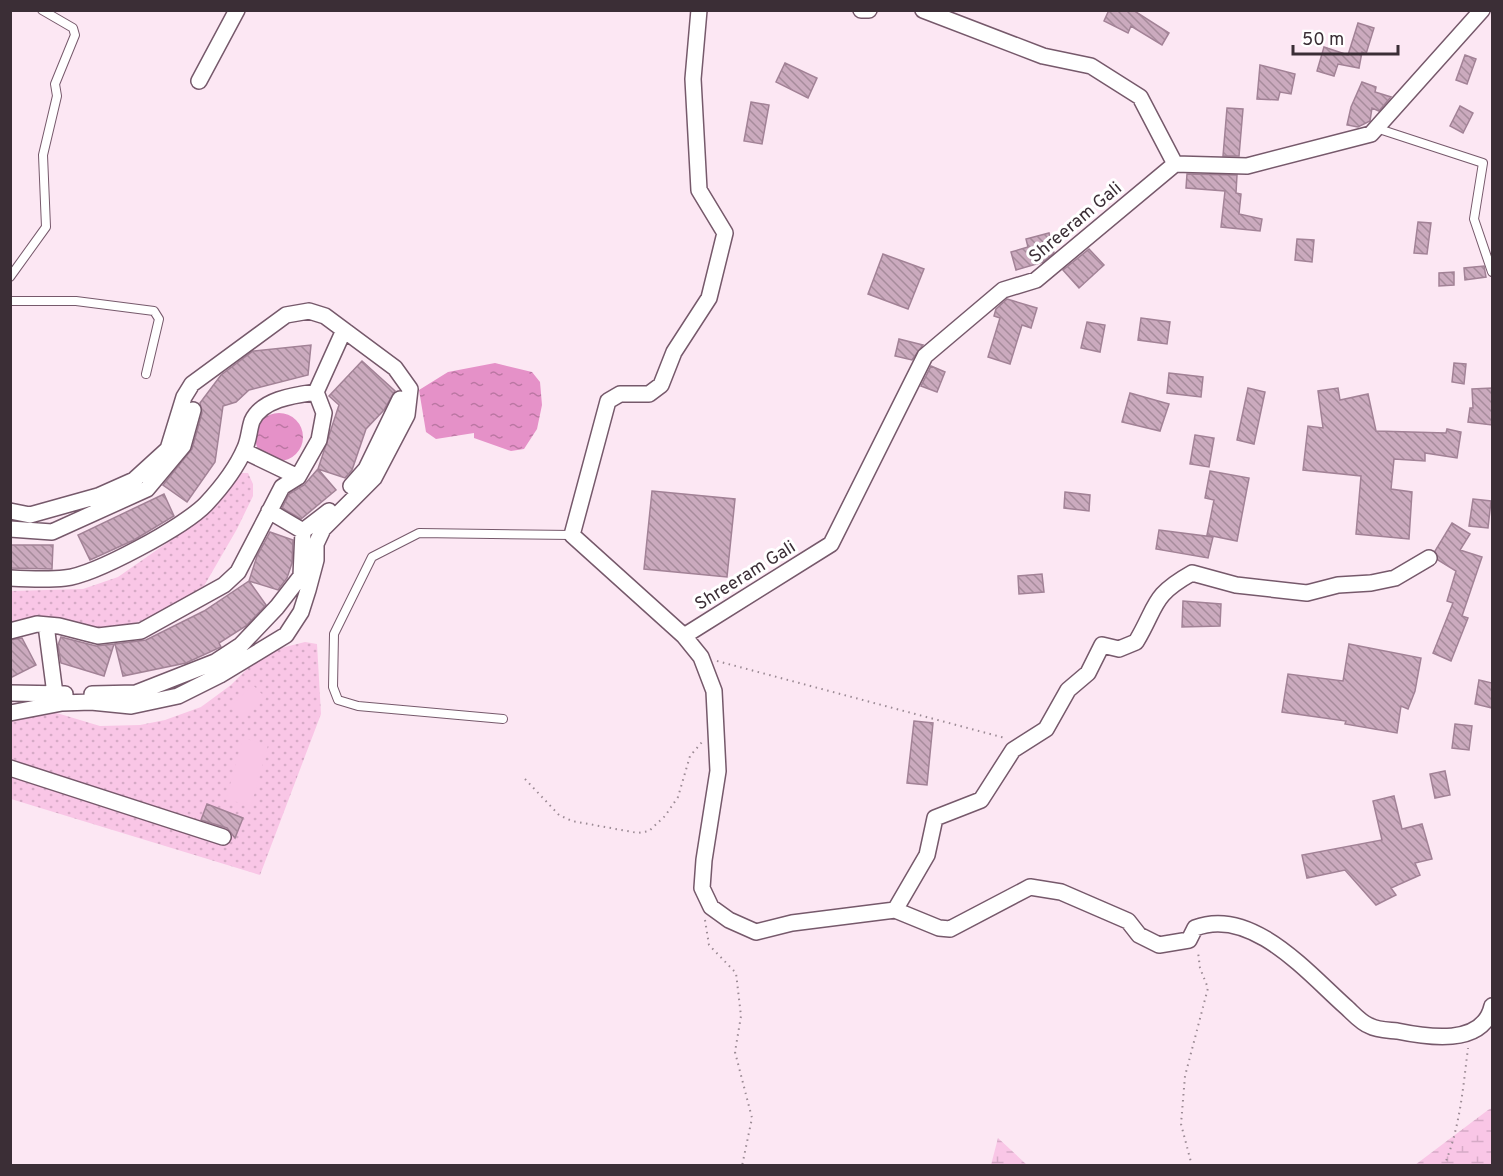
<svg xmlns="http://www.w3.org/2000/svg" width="1503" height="1176" font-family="Overpass,sans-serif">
<defs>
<pattern id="green-dots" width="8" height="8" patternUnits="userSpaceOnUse" patternTransform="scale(1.5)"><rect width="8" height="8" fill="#f9c6e6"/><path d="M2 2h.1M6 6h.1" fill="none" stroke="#d6aac6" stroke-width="1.8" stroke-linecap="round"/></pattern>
<pattern id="wetland-marsh" width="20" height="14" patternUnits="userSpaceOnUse" patternTransform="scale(1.5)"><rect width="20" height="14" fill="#f9c6e6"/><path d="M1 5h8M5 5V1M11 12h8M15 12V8" fill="none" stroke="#d6aac6"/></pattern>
<pattern id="water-ripples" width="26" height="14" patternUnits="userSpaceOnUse" patternTransform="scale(1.5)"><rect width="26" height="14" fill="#e591c8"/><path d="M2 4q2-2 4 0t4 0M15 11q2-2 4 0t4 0" fill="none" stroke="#bb77a3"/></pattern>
<pattern id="building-back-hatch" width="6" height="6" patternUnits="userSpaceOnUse" patternTransform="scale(1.5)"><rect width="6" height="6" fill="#cbaabe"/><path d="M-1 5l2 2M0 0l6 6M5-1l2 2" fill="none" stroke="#a68b9b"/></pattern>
</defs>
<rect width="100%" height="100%" fill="#fce7f3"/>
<path fill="url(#green-dots)" d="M237 473H248L253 484V496L237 529 204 586 158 615 105 633 61 620 20 619 11 622V591L83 589 118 577 197 522 213 506Z
M305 642 317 644 321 714 260 875 11 799V716L50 711 100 726 140 725 165 720 201 707 231 685 249 667 281 648Z"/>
<path fill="url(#wetland-marsh)" d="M1492 1108V1165H1415L1488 1110Z
M998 1138 1027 1165H991Z"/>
<path fill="#f9c6e6" d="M253 685 266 698 246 717 233 704Z
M243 738 268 745 251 806 226 799Z"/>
<path fill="url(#water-ripples)" d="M495 363 532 372 540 382 542 405 537 429 524 449 511 451 474 438V433L436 439 426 432 419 390 448 372Z
M255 437a24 24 0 1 1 48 0a24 24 0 1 1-48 0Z"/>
<path fill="url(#building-back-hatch)" stroke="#a28296" stroke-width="1.5" d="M1109 10H1133L1169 33 1162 45 1131 26 1128 33 1104 21Z
M1358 23 1374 28 1366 54 1362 52 1359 68 1338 64 1334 76 1317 71 1324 47 1348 55Z
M1465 55 1476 59 1467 84 1456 80Z
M785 63 817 78 808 98 776 82Z
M1260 65 1295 74 1291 94 1280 92 1278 100 1257 99Z
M1362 82 1376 87 1375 92 1391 97 1379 111 1372 108 1370 121 1358 127 1347 125 1351 107Z
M751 102 769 105 762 144 744 141Z
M1460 106 1473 113 1463 133 1450 126Z
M1227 108 1243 109 1239 156H1223Z
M1187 174 1237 175 1236 193 1241 194 1239 214 1262 219 1260 231 1221 227 1225 191 1186 188Z
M1418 222 1431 223 1427 254 1414 253Z
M1049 233 1054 253 1043 262 1016 270 1011 252 1028 247 1026 239Z
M1297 239 1314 240 1312 262 1295 260Z
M1089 249 1104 265 1079 288 1063 270Z
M883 254 924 269 908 309 868 294Z
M1484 266 1486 277 1465 280 1464 268Z
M1454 272V285L1439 286V273Z
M1007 299 1037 308 1031 328 1022 325 1010 364 988 357 1000 318 994 316 996 309Z
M1141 318 1170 322 1167 344 1138 340Z
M1087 322 1105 325 1100 352 1081 348Z
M899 339 923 345 912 360 895 356Z
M311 345 308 375 249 390 236 402 223 406 215 462 187 502 163 485 192 449 202 413 200 403 221 375 253 351Z
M362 361 395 391 384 410 366 429 352 470 345 478 318 469 339 405 329 396Z
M1454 363 1466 364 1464 384 1452 382Z
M931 366 945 372 937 392 921 386Z
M1169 373 1203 377 1201 397 1167 393Z
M1248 388 1265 392 1254 444 1237 440Z
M1338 388 1340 400 1368 394 1376 431 1446 433 1447 429 1461 432 1457 458 1425 453V461L1394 459 1391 489 1412 492 1409 539 1356 534 1361 476 1303 470 1308 426 1323 428 1318 391Z
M1492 388V425L1468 422 1470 408H1473L1472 389Z
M1130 393 1169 404 1160 431 1122 422Z
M1195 435 1214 438 1209 467 1190 464Z
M318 469 336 490 301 519 282 508 289 494 304 485Z
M1210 471 1249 478 1237 541 1207 535 1214 500 1205 498Z
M652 491 735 499 727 577 644 569Z
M1065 492 1090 495 1089 511 1064 508Z
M164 494 174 516 134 540 90 560 78 535Z
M1473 499 1491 501 1488 528 1469 526Z
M1452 523 1470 534 1460 550 1482 557 1462 616 1468 618 1451 661 1433 653 1453 603 1447 601 1456 571 1438 560 1435 551Z
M1159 530 1213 537 1208 558 1156 549Z
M270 532 293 540 292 563 287 578 278 590 249 581 257 556Z
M10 545H53L52 569 10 568Z
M1042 574 1044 592 1019 594 1018 576Z
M249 581 266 605 246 626 219 643 221 647 186 663 123 676 115 644 146 640 204 611Z
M1183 601 1221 604 1220 626 1182 627Z
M61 637 96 646 114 644 104 676 61 663 58 645Z
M22 638 36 665 10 678V640Z
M1349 644 1421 658 1415 691 1408 709 1401 706 1397 733 1345 724 1346 721 1282 712 1288 674 1343 681Z
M1479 680 1492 683V708L1475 704Z
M914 721 933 723 927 785 907 783Z
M1455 724 1472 726 1469 750 1452 748Z
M1445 771 1450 795 1435 798 1430 774Z
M1394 796 1402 829 1422 824 1432 859 1415 863 1420 875 1391 888 1396 895 1376 905 1345 870 1307 878 1302 855 1382 840 1373 801Z
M207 804 243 818 235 838 227 828 201 820Z"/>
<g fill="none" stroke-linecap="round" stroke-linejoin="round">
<defs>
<path id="service" d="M1376 128 1483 163 1474 219 1492 272
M10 277 46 227 43 155 57 96 55 84 75 35 73 28 42 10
M10 301H76L154 311 159 319 146 374
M503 719 358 706 338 700 333 687 334 634 372 557 419 533 572 535"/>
<path id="minor" d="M699 10 693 79 699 190 725 233 709 298 674 352 661 385 649 394H620L608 401 572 535 684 636 701 657 714 691 718 771 704 860 702 888 711 907 729 920 756 932 792 923 895 910 927 855 935 818 981 800 1013 750 1046 729 1068 690 1088 673 1102 645 1119 649 1136 642C1158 605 1151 596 1192 573L1236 585 1307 593 1338 585 1371 583 1395 578 1429 558
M861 10H869
M923 10 1043 56 1091 66 1140 97 1175 164
M199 81 237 10
M244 451 298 477
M351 486 366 469 400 399
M10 511 30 515 98 496 134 480 168 449 184 397 192 384 286 315 309 311 325 316 395 368 410 389 407 415 374 478 323 529 316 544V560L308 590 301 612 286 635 220 675 178 696 131 706 91 702 62 703 10 713
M269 511 303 531 329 511
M10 529 52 532 147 489 183 446 193 410
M10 578C28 579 48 580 65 578 95 575 185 526 206 504 220 489 237 467 245 448 249 439 249 430 252 421 262 399 295 395 316 392
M46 625 55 694
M10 631 37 624 59 626 98 636 141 631 224 585 238 572 282 487 298 477 319 440 324 413 316 392 344 330
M684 636 831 544 925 356 1003 290 1036 280 1175 164 1247 166 1371 134 1482 10
M10 693 65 694
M92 694 136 693 215 662 241 645 277 607 301 576 303 531
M10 768 223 837
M895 910 939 928 950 929 1030 887 1061 892 1128 921 1139 935 1159 945 1189 940 1195 928C1251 906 1307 972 1345 1006 1352 1012 1361 1023 1370 1026 1377 1030 1388 1030 1397 1031 1426 1037 1483 1047 1492 1006"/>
</defs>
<use href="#service" stroke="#76596b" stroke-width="10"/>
<use href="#minor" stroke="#76596b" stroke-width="18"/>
<path stroke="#9b8a94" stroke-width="2" stroke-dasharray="1.5 4.5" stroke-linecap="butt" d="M717 661 1005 738
M525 779 559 815 572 821 638 833 649 831 665 816 678 797 690 756 702 742
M705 920 709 945 736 973 741 1016 735 1052 752 1118 742 1166
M1192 1166 1181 1124 1185 1076 1208 988 1200 968 1198 952
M1444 1166C1460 1128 1463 1088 1468 1048"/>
<use href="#service" stroke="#fff" stroke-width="8"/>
<use href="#minor" stroke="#fff" stroke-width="15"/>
</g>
<g text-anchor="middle" stroke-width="6" stroke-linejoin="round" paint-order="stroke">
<g font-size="18" fill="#3b2e36" stroke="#fff">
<text transform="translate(1075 222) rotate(-40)" y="6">Shreeram Gali</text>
<text transform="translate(745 575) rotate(-32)" y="6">Shreeram Gali</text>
</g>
</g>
<rect width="1503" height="1176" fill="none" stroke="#3b2e36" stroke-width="24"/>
<path d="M1293 45v9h105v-9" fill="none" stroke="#3b2e36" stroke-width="3"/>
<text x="1302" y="45" font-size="18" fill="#3b2e36" stroke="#ffffff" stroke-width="4.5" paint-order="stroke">50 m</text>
</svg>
